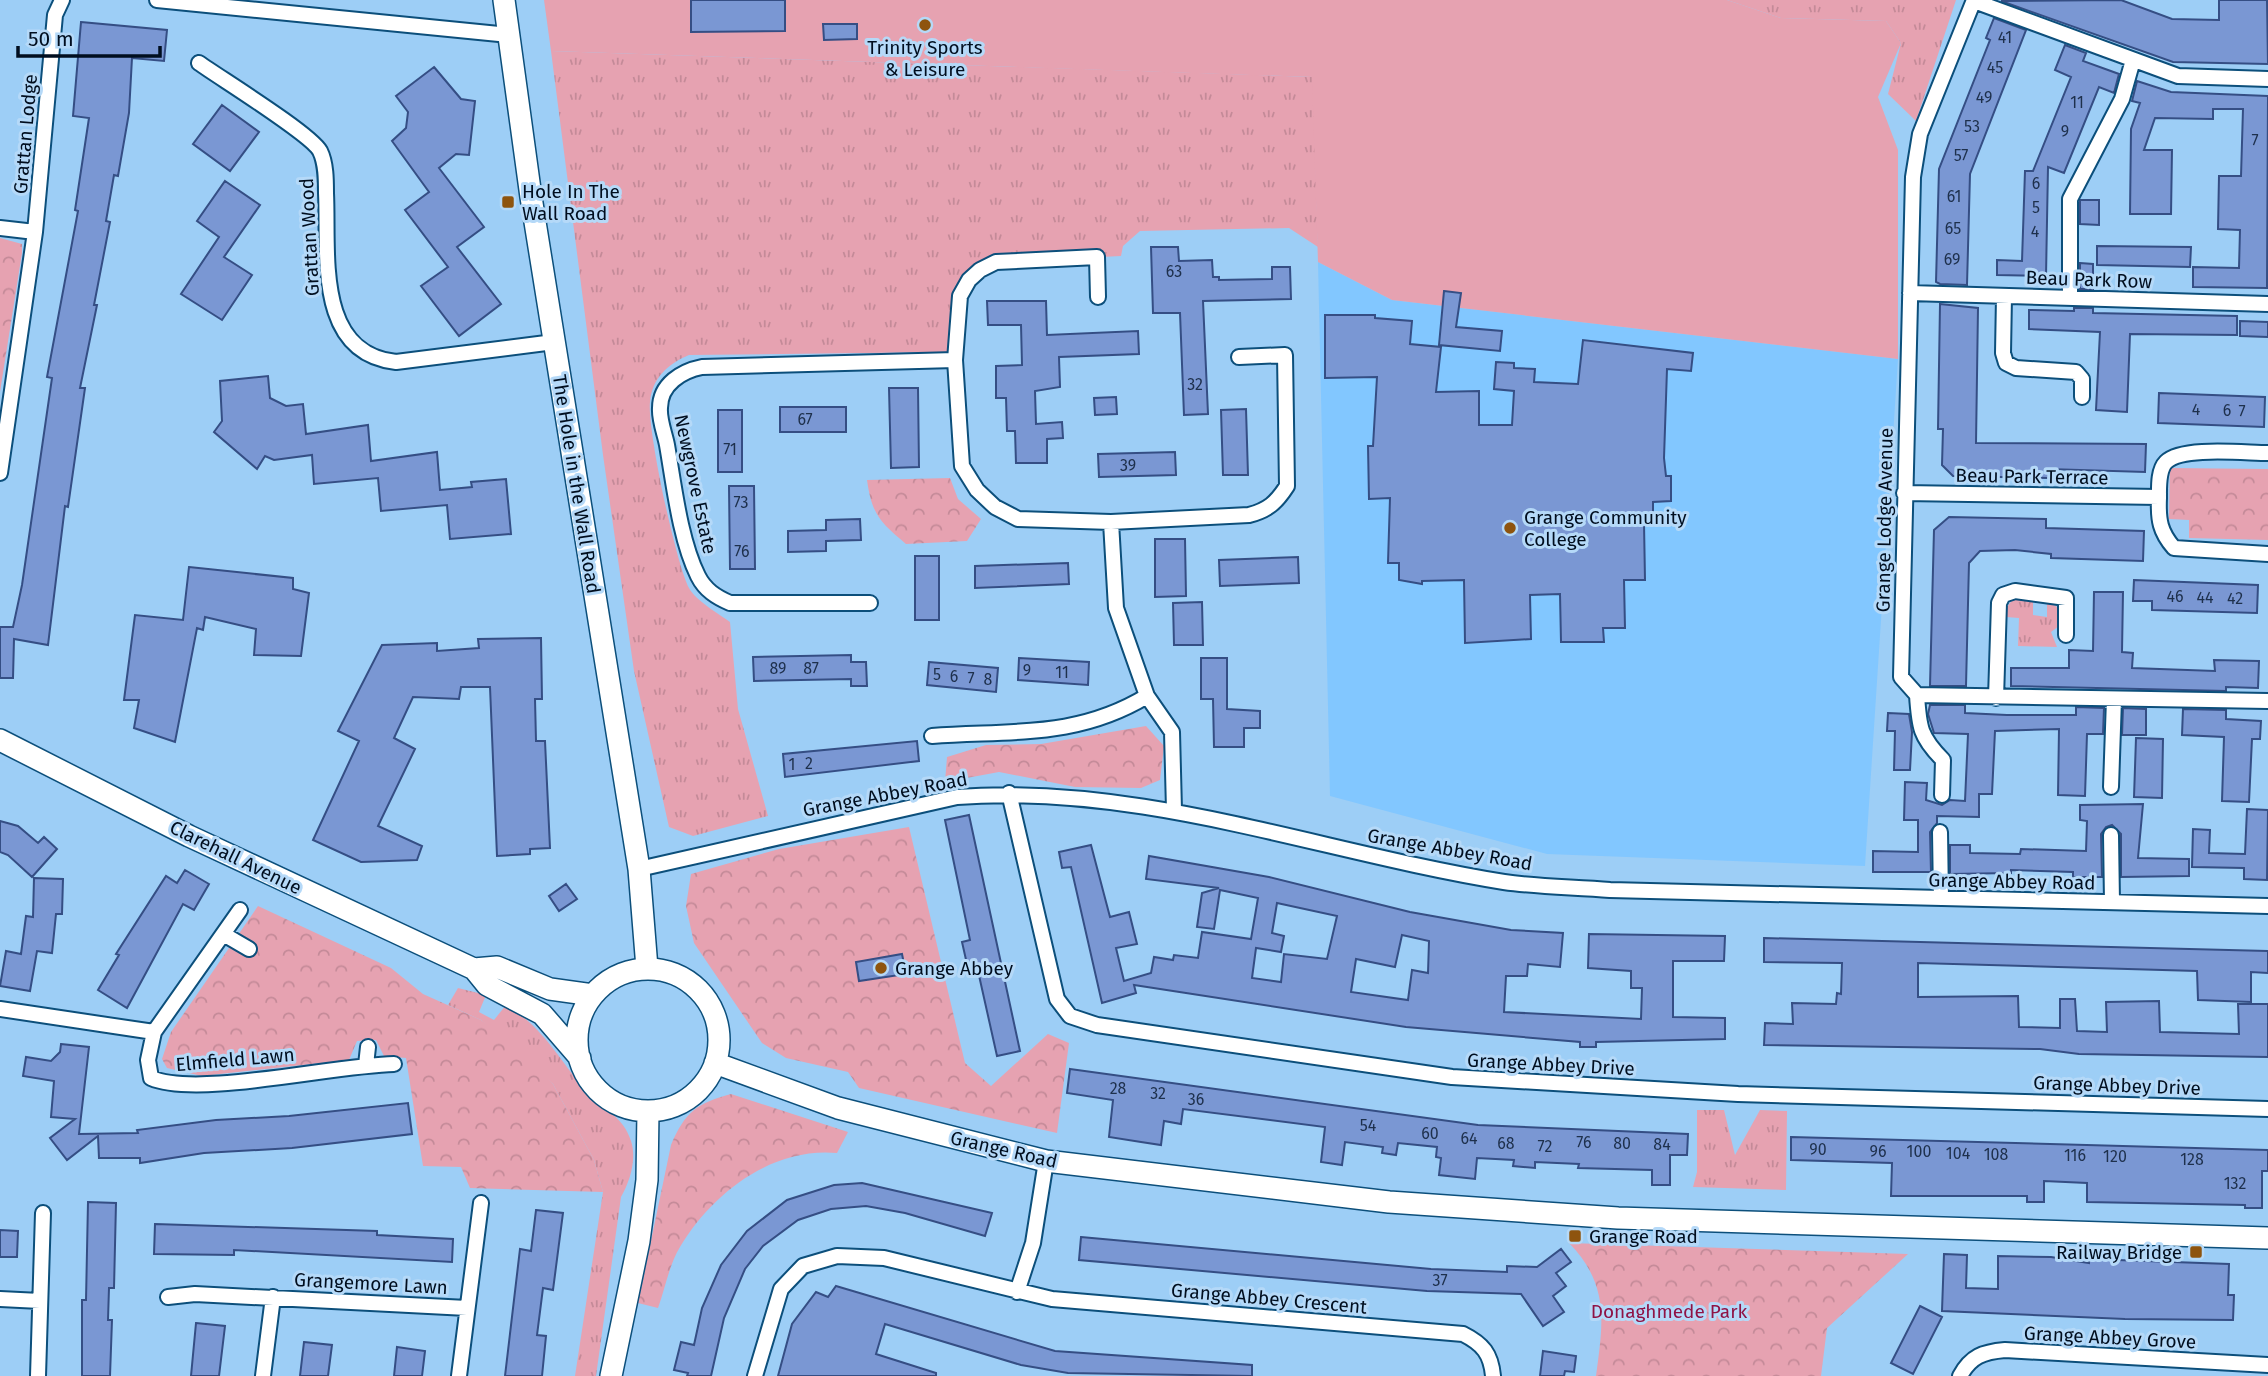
<svg xmlns="http://www.w3.org/2000/svg" width="2268" height="1376" font-family="'Fira Sans',sans-serif">
<defs>
<pattern id="grass-tufts" width="24" height="20" patternUnits="userSpaceOnUse" patternTransform="scale(1.75)"><rect width="24" height="20" fill="#e6a2b1"/><path d="M3 7l-1-3M5 7V3M7 7l1-3M15 17l-1-3M17 17v-4M19 17l1-3" fill="none" stroke="#c48a98"/></pattern>
<pattern id="park-crowns" width="20" height="18" patternUnits="userSpaceOnUse" patternTransform="scale(1.75)"><rect width="20" height="18" fill="#e6a2b1"/><path d="M2 6a3 3 0 1 1 6 0M12 15a3 3 0 1 1 6 0" fill="none" stroke="#c48a98"/></pattern>
</defs>
<rect width="100%" height="100%" fill="#9dcef6"/>
<path fill="#82c7ff" d="M1318 262 1392 300 1898 359 1865 866 1547 854 1330 796Z"/>
<path fill="url(#grass-tufts)" d="M1727 0H1956L1916 121 1888 94 1901 43 1886 21 1781 18Z
M551 51 1313 77 1318 247 1289 228 1140 231 1123 246 1121 256 1003 262 954 297 948 352 689 355C668 364 652 378 650 402 647 430 676 563 689 588 696 601 718 613 730 622L738 709 768 816 693 836 669 827 634 671 603 455Z
M2013 599 2033 600V615L2047 617V602L2056 606 2061 614 2059 626 2051 632 2057 647 2018 646 2019 618 2006 617 2007 607Z
M458 988 486 995 479 1012 494 1020 506 1005C546 1029 559 1061 589 1094 605 1111 623 1116 631 1141 637 1159 630 1181 621 1197L596 1376H575L603 1192 594 1160 553 1084 481 1020 448 1005Z
M1697 1110H1724L1735 1155 1760 1110 1787 1111 1786 1190 1693 1187 1697 1172Z"/>
<path fill="url(#park-crowns)" d="M0 238 22 244V253L0 392Z
M2170 468 2268 469V540L2189 538V520L2169 519Z
M950 478 958 499 981 519 967 541 906 544C880 522 872 515 867 480Z
M1146 726 1164 746 1160 780 1141 788 1075 787 999 772 945 782 947 757 986 745 1041 744Z
M909 827 965 1063 991 1086 1048 1034 1069 1043 1057 1133 859 1088 848 1072 786 1058 762 1043 694 943 686 906 691 874 779 849Z
M258 906 391 968 423 994 481 1020 520 1048 553 1084 594 1160 603 1192 470 1188 461 1167 423 1166 406 1058 384 1056 376 1040 357 1041 349 1060 202 1076 167 1068 162 1059 171 1032Z
M731 1094 848 1132 837 1153C772 1147 712 1193 680 1247 669 1265 665 1289 658 1308L638 1303 671 1145C685 1112 697 1103 731 1094Z
M1569 1243 1908 1254 1827 1328 1821 1376H1596C1603 1323 1610 1285 1569 1243Z"/>
<path fill="#e6a2b1" d="M544 0H1727L1781 18 1886 21 1901 43 1878 97 1898 150V359L1392 300 1318 262 1312 77 551 51Z"/>
<path fill="#7a97d3" stroke="#354e84" stroke-width="2" fill-rule="evenodd" d="M691 0H785V31L691 32Z
M2121 0 2172 19 2219 20V0H2267L2268 64 2173 62 2001 1Z
M1994 18 2026 30 1970 174 1967 285 1940 284 1936 282 1939 169 1990 40 1986 38Z
M81 22 167 30 164 61 132 58 129 113 118 176 114 175 106 221 110 222 94 305H97L80 388H85L68 507 65 506 48 645 14 639 13 678H0V627H13L22 585 52 378 47 377 78 211 75 210 89 118 73 116Z
M823 24H857V39L824 40Z
M2065 45 2086 53 2083 61 2119 74 2114 93 2099 87 2064 173 2048 167 2046 276 1997 275V260L2022 261 2025 171H2033L2071 77 2055 70Z
M434 67 461 99 475 101 469 155 456 154 439 168 484 227 457 247 501 304 459 336 421 286 448 267 405 210 429 192 392 141 406 128 408 112 396 96Z
M2137 81 2171 92 2268 96 2267 288 2193 287V267L2239 268 2240 230 2218 229 2219 176H2241L2243 109H2213V119L2155 118 2144 150H2172L2171 214H2130L2131 129 2140 103 2132 101Z
M222 105 259 132 230 171 193 144Z
M225 181 260 205 224 257 252 275 222 320 181 294 219 237 197 221Z
M2080 200H2099V225L2080 224Z
M2097 246 2191 247 2190 267 2097 265Z
M1151 247H1178L1179 261 1212 260 1213 277H1219V280L1272 279V267H1290L1291 299 1203 301 1208 414 1184 415 1180 313H1153Z
M2080 263 2093 264V289H2080Z
M1444 291 1461 293 1456 327 1502 331 1500 351 1439 345Z
M987 301H1046L1047 335 1138 331 1139 354 1059 357 1060 387 1035 391 1036 424 1062 422 1063 438 1047 439V463H1016L1015 431H1007L1006 398H996V366L1022 365 1021 325H988Z
M1940 304 1978 308 1976 443 2146 444 2145 472 2048 469V478L1953 476 1942 465 1943 429H1938Z
M2074 308H2093V313L2237 316V335L2130 334 2127 412 2096 410 2100 332 2029 329V310L2074 311Z
M1325 315H1375V318L1412 321 1410 344 1441 347 1436 392 1479 391V425H1512L1514 391 1494 389 1496 362 1514 363V368L1535 369 1534 382 1578 384 1583 340 1693 353 1691 371 1667 369 1664 458 1666 476H1671V501L1653 502V523H1644L1645 580H1624L1625 628H1603L1604 642H1561L1560 594 1530 595 1531 639 1465 643 1464 580 1422 581V584L1399 580V563H1388L1390 498 1369 499 1368 446H1373L1377 377 1325 378Z
M2240 321 2268 322V337L2240 336Z
M268 376 270 398 286 406 303 404 306 434 368 425 371 461 437 452 440 490 472 487 471 482 506 479 511 534 450 539 447 505 381 511 378 478 314 484 312 455 274 460 265 456 257 469 214 432 222 421 220 381Z
M889 388H918L919 467 891 468Z
M2159 393 2265 397 2264 427 2158 423Z
M1116 397 1117 414 1095 415 1094 398Z
M780 407H846V432H780Z
M1246 409 1248 475H1223L1221 410Z
M718 410H742V472H718Z
M1175 452 1176 475 1099 477 1098 454Z
M729 486H754L755 569H730Z
M1949 517 2046 519V528L2144 531 2143 561 2051 558V554L2015 550 1980 551 1969 563 1966 686H1930L1934 530Z
M860 519 861 540 826 541V551L788 552V531L826 530V520Z
M1155 539H1185L1186 596 1155 597Z
M915 556H939V620H915Z
M1298 557 1299 583 1220 586 1219 560Z
M1068 563 1069 584 975 588V566Z
M189 567 293 578V589L309 593 301 656 254 655 256 629 205 617 203 630 197 628 175 742 134 728 139 700H124L135 615 183 620Z
M2134 580 2258 585 2257 613 2152 610V601H2133Z
M2094 592H2123L2122 652 2133 653 2132 668 2215 671 2214 660 2259 661 2258 688 2226 687V691L2011 686V668H2069V650L2093 651Z
M1202 602 1203 645H1174L1173 603Z
M541 638 542 699H535L536 741H545L550 848 530 849V854L497 856 490 687H461L459 699 413 697 394 738 415 749 378 826 422 846 417 860 361 862 313 840 359 741 338 731 382 645 437 643V651L479 648 478 639Z
M851 655V662H866L867 686H851V679L754 681 753 657Z
M1019 658 1089 662 1088 685 1018 680Z
M1201 658H1227V709L1260 711V728H1244V747H1214L1213 699H1201Z
M929 662 998 668 996 692 927 685Z
M1930 705H1965V713L2007 715H2076V707L2104 708 2103 734H2087L2085 796 2058 795 2059 729 1995 731 1992 794H1979V817L1937 816V823L1930 832 1931 872H1873V851L1918 852V820H1904L1905 782 1927 783 1926 800 1942 805 1950 800 1965 801 1968 734 1934 733 1928 714Z
M2123 708 2146 709V735H2122Z
M2183 709 2226 710V719L2261 721 2260 739H2252L2249 802 2222 801 2224 737 2182 735Z
M1888 713 1909 714 1912 732 1910 770H1894L1895 731H1887Z
M2136 738 2163 739 2162 798 2134 797Z
M917 741 919 761 785 777 783 754Z
M2143 804 2138 858 2189 859V876L2121 877V834L2112 825 2106 827 2101 834 2102 877H2073V872L2011 870V873L1950 874V845H1970V853L2020 854 2021 849 2086 851 2087 821 2080 820V805Z
M2247 809 2268 810 2267 880 2244 879V868L2192 867 2193 829 2210 830 2209 853 2245 854Z
M969 815 1020 1051 997 1056 978 971 969 973 962 942 970 940 945 820Z
M0 821 18 826 38 843 44 837 57 849 32 877 8 855 0 852Z
M1091 845 1110 917 1129 912 1137 944 1116 948 1124 981 1151 973 1154 957 1173 960 1174 955 1198 958 1202 932 1251 939 1258 898 1220 890 1214 929 1197 927 1202 893 1219 888 1146 879 1149 856 1269 877 1410 912 1511 930 1563 933 1560 967 1528 964 1527 976H1506L1504 1012 1641 1019 1642 988H1631V971L1588 968 1589 934 1725 936 1724 961H1673V1017L1725 1018V1039L1596 1042V1047H1580V1042L1406 1027 1134 985 1136 993 1102 1003 1071 867 1062 868 1059 852ZM1277 903 1337 916 1327 959 1284 954 1281 982 1252 978 1256 948 1281 952 1284 936 1272 933ZM1402 935 1429 941 1428 973 1412 970 1408 1000 1351 992 1356 959 1395 967Z
M185 870 209 884 194 910 183 904 127 1008 98 990 119 955 116 954 166 876 177 883Z
M34 878 63 879 62 914H56L52 953 37 951 30 991 0 986 6 951 21 954 26 916 33 917Z
M566 884 577 899 559 911 549 896Z
M1764 938 2268 951V973L2251 972V1002L2198 1000 2197 971 1918 963V997L2018 996 2019 1027 2060 1028V999H2075L2077 1031 2107 1032 2106 1002 2159 1001 2160 1032 2239 1034 2238 1004H2268V1057L2079 1054 2040 1049 1764 1045 1765 1023 1793 1024 1792 1003 1836 1004 1837 993 1841 994 1842 963 1764 962Z
M902 954 906 974 859 981 856 962Z
M61 1044 89 1047 79 1134 138 1133 137 1130 216 1120 289 1116 408 1103 412 1134 292 1148 204 1153 140 1163V1158H99L98 1136 67 1160 50 1138 75 1119 51 1117 54 1081 23 1076 26 1057 51 1061 60 1052Z
M1070 1069 1478 1125 1688 1134 1687 1155H1670V1185H1652V1170L1578 1168 1579 1164 1535 1162V1168L1513 1166 1514 1160 1477 1158 1475 1179 1439 1175 1441 1158 1436 1157 1437 1147 1398 1143 1396 1155 1382 1153 1383 1147 1345 1142 1342 1165 1321 1162 1325 1127 1183 1109 1181 1124 1164 1121 1161 1145 1141 1142 1109 1137 1113 1100 1067 1093Z
M1791 1137 2268 1150V1171H2262V1208H2245V1205L2087 1202V1183L2044 1181V1202H2027V1196H1891L1892 1163 1791 1160Z
M862 1183 992 1213 985 1236 905 1213 866 1206 831 1209 798 1220 763 1246 745 1269 724 1318 711 1376H687L688 1373 674 1370 681 1342 694 1345 702 1308 721 1265 747 1231 787 1200 834 1185Z
M88 1202 116 1203 114 1288H109L108 1320H112L110 1376H82V1300H86Z
M536 1210 563 1213 553 1290 543 1288 537 1335 546 1336 542 1376H505L520 1249 531 1251Z
M155 1224 377 1231V1235L453 1239 452 1262 234 1250V1255L154 1254Z
M0 1230 18 1231 17 1257H0Z
M1081 1237 1431 1269 1507 1272V1266L1537 1267 1561 1249 1571 1262 1556 1273 1566 1286 1553 1296 1564 1312 1543 1326 1521 1294 1427 1291 1079 1260Z
M1944 1254 1967 1255 1966 1288 1998 1289V1256L2051 1257 2089 1263V1259L2229 1264 2228 1295H2234L2233 1320 2125 1319 1942 1311Z
M836 1286 1055 1351 1252 1365V1376L1068 1373 1021 1365 885 1324 876 1354 936 1373V1376H778L792 1324 816 1292 828 1297Z
M1920 1306 1942 1317 1913 1374 1891 1363Z
M196 1323 225 1326 219 1376H191Z
M304 1342 332 1345 328 1376H300Z
M397 1347 425 1351 422 1376H394Z
M1543 1351 1576 1356 1574 1372 1565 1371 1564 1376H1540Z"/>
<g fill="none" stroke-linecap="round" stroke-linejoin="round">
<defs>
<path id="street" d="M157 0 509 35
M1974 0 1920 134 1913 177 1901 677 1917 695 2268 701
M1974 1 2178 76 2268 79
M199 63C220 78 311 134 320 151 326 163 326 180 326 193 329 252 314 353 396 362L554 342
M0 228 35 232
M1910 293 2268 304
M2004 296 2003 353 2006 363 2016 368 2076 372 2082 379V397
M1098 297 1097 257 996 262 980 270 969 280 960 296 955 360 962 466 977 490 995 507 1018 519 1111 522 1249 515C1268 510 1276 503 1287 486L1285 355 1239 357
M2070 297V199L2122 99 2133 60
M2268 453C2245 453 2182 446 2166 462 2158 470 2159 487 2159 498 2158 520 2160 532 2174 548L2268 554
M0 473 35 232 55 15 62 0
M1904 493 2159 497
M1111 522 1116 608 1147 696 1172 732 1174 810
M870 603H730C716 597 705 590 698 576 680 540 674 485 667 445 665 434 659 420 660 408 660 384 682 371 702 367L955 360
M1917 695C1919 727 1920 737 1943 760L1942 795
M1996 698 1999 603 2003 595 2015 591 2066 598V635
M932 736C1010 730 1076 739 1147 696
M2111 787 2114 699
M1009 793 1057 999 1070 1016 1097 1025 1452 1077 1738 1094 2268 1109
M1940 832 1941 898
M2111 835 2112 902
M639 869 957 797C1143 783 1323 853 1504 882 1539 887 1575 887 1610 890L2268 906
M240 910 154 1032 148 1060 151 1078C197 1098 335 1065 394 1064
M225 935 249 949
M0 1009 154 1032
M366 1065 368 1047
M1017 1292 1033 1243 1046 1161
M168 1297 195 1294 467 1308
M0 1299 40 1301
M38 1376 43 1213
M263 1376 273 1297
M459 1376 481 1203
M755 1376 781 1289 803 1266 837 1256 884 1258 1052 1299 1463 1334C1483 1344 1491 1354 1493 1376
M1960 1376C1971 1356 1983 1352 2005 1350L2268 1365"/>
<path id="secondary" d="M504 0 531 197 639 869 647 968
M0 740 189 836 474 969 487 985 542 1014 580 1058
M474 969 497 967 550 989 593 995
M577 1040a71 71 0 1 1 142 0a71 71 0 1 1-142 0Z
M715 1063 838 1108 1046 1161 1389 1202 1618 1218 2268 1238
M611 1376 639 1241 647 1180 648 1111"/>
</defs>
<use href="#street" stroke="#0c4f7b" stroke-width="18"/>
<use href="#secondary" stroke="#0c4f7b" stroke-width="24"/>
<use href="#street" stroke="#fff" stroke-width="14"/>
<use href="#secondary" stroke="#fff" stroke-width="21"/>
</g>
<g fill="#8e540e" stroke="#b5d9f8" stroke-width="2.5">
<circle cx="925" cy="25" r="7"/>
<rect x="501" y="195" width="14" height="14" rx="3.5"/>
<circle cx="1510" cy="528" r="7"/>
<circle cx="881" cy="968" r="7"/>
<rect x="1568" y="1229" width="14" height="14" rx="3.5"/>
<rect x="2189" y="1245" width="14" height="14" rx="3.5"/>
</g>
<g text-anchor="middle" stroke-width="6" stroke-linejoin="round" paint-order="stroke">
<g font-size="16" fill="#1e304c">
<text x="2005" y="43">41</text>
<text x="1995" y="73">45</text>
<text x="1984" y="103">49</text>
<text x="2077" y="108">11</text>
<text x="1972" y="132">53</text>
<text x="2065" y="137">9</text>
<text x="2255" y="146">7</text>
<text x="1961" y="161">57</text>
<text x="2036" y="189">6</text>
<text x="1954" y="202">61</text>
<text x="2036" y="213">5</text>
<text x="1953" y="234">65</text>
<text x="2035" y="237">4</text>
<text x="1952" y="265">69</text>
<text x="1174" y="277">63</text>
<text x="1195" y="390">32</text>
<text x="2196" y="415">4</text>
<text x="2227" y="416">6</text>
<text x="2242" y="417">7</text>
<text x="805" y="425">67</text>
<text x="730" y="455">71</text>
<text x="1128" y="471">39</text>
<text x="741" y="508">73</text>
<text x="742" y="557">76</text>
<text x="2175" y="602">46</text>
<text x="2205" y="603">44</text>
<text x="2235" y="604">42</text>
<text x="778" y="674">89</text>
<text x="811" y="674">87</text>
<text x="1027" y="676">9</text>
<text x="1062" y="678">11</text>
<text x="937" y="680">5</text>
<text x="954" y="682">6</text>
<text x="971" y="684">7</text>
<text x="988" y="685">8</text>
<text x="809" y="769">2</text>
<text x="792" y="770">1</text>
<text x="1118" y="1094">28</text>
<text x="1158" y="1099">32</text>
<text x="1196" y="1105">36</text>
<text x="1368" y="1131">54</text>
<text x="1430" y="1139">60</text>
<text x="1469" y="1144">64</text>
<text x="1584" y="1148">76</text>
<text x="1506" y="1149">68</text>
<text x="1622" y="1149">80</text>
<text x="1662" y="1150">84</text>
<text x="1545" y="1152">72</text>
<text x="1818" y="1155">90</text>
<text x="1878" y="1157">96</text>
<text x="1919" y="1157">100</text>
<text x="1958" y="1159">104</text>
<text x="1996" y="1160">108</text>
<text x="2075" y="1161">116</text>
<text x="2115" y="1162">120</text>
<text x="2192" y="1165">128</text>
<text x="2235" y="1189">132</text>
<text x="1440" y="1286">37</text>
</g>
<g font-size="19" fill="#000e1f" stroke="#b5d9f8" text-anchor="start">
<text x="925" y="54" text-anchor="middle">Trinity Sports<tspan x="925" dy="22">&amp; Leisure</tspan></text>
<text x="522" y="198">Hole In The<tspan x="522" dy="22">Wall Road</tspan></text>
<text x="1524" y="524">Grange Community<tspan x="1524" dy="22">College</tspan></text>
<text x="895" y="975">Grange Abbey</text>
<text x="1589" y="1243">Grange Road</text>
<text x="2182" y="1259" text-anchor="end">Railway Bridge</text>
</g>
<g font-size="19" fill="#000e1f" stroke="#b5d9f8">
<text transform="translate(25 134) rotate(-85)" y="7">Grattan Lodge</text>
<text transform="translate(309 237) rotate(-93)" y="7">Grattan Wood</text>
<text transform="translate(2089 279) rotate(2)" y="7">Beau Park Row</text>
<text transform="translate(2032 476) rotate(1)" y="7">Beau Park Terrace</text>
<text transform="translate(577 484) rotate(81)" y="7">The Hole in the Wall Road</text>
<text transform="translate(696 484) rotate(78)" y="7">Newgrove Estate</text>
<text transform="translate(1884 520) rotate(-89)" y="7">Grange Lodge Avenue</text>
<text transform="translate(885 794) rotate(-11)" y="7">Grange Abbey Road</text>
<text transform="translate(1450 849) rotate(10)" y="7">Grange Abbey Road</text>
<text transform="translate(236 857) rotate(26)" y="7">Clarehall Avenue</text>
<text transform="translate(2012 881) rotate(1)" y="7">Grange Abbey Road</text>
<text transform="translate(235 1059) rotate(-5)" y="7">Elmfield Lawn</text>
<text transform="translate(1551 1064) rotate(3)" y="7">Grange Abbey Drive</text>
<text transform="translate(2117 1085) rotate(2)" y="7">Grange Abbey Drive</text>
<text transform="translate(1004 1149) rotate(13)" y="7">Grange Road</text>
<text transform="translate(371 1283) rotate(3)" y="7">Grangemore Lawn</text>
<text transform="translate(1269 1298) rotate(5)" y="7">Grange Abbey Crescent</text>
<text transform="translate(2110 1337) rotate(3)" y="7">Grange Abbey Grove</text>
</g>
<g font-size="19" fill="#8f1345" stroke="#b5d9f8">
<text x="1669" y="1318">Donaghmede Park</text>
</g>
</g>
<path d="M18 46v10h142v-10" fill="none" stroke="#000e1f" stroke-width="3.5"/>
<text x="28" y="46" font-size="21" fill="#000e1f" stroke="#b5d9f8" stroke-width="5" paint-order="stroke">50 m</text>
</svg>
